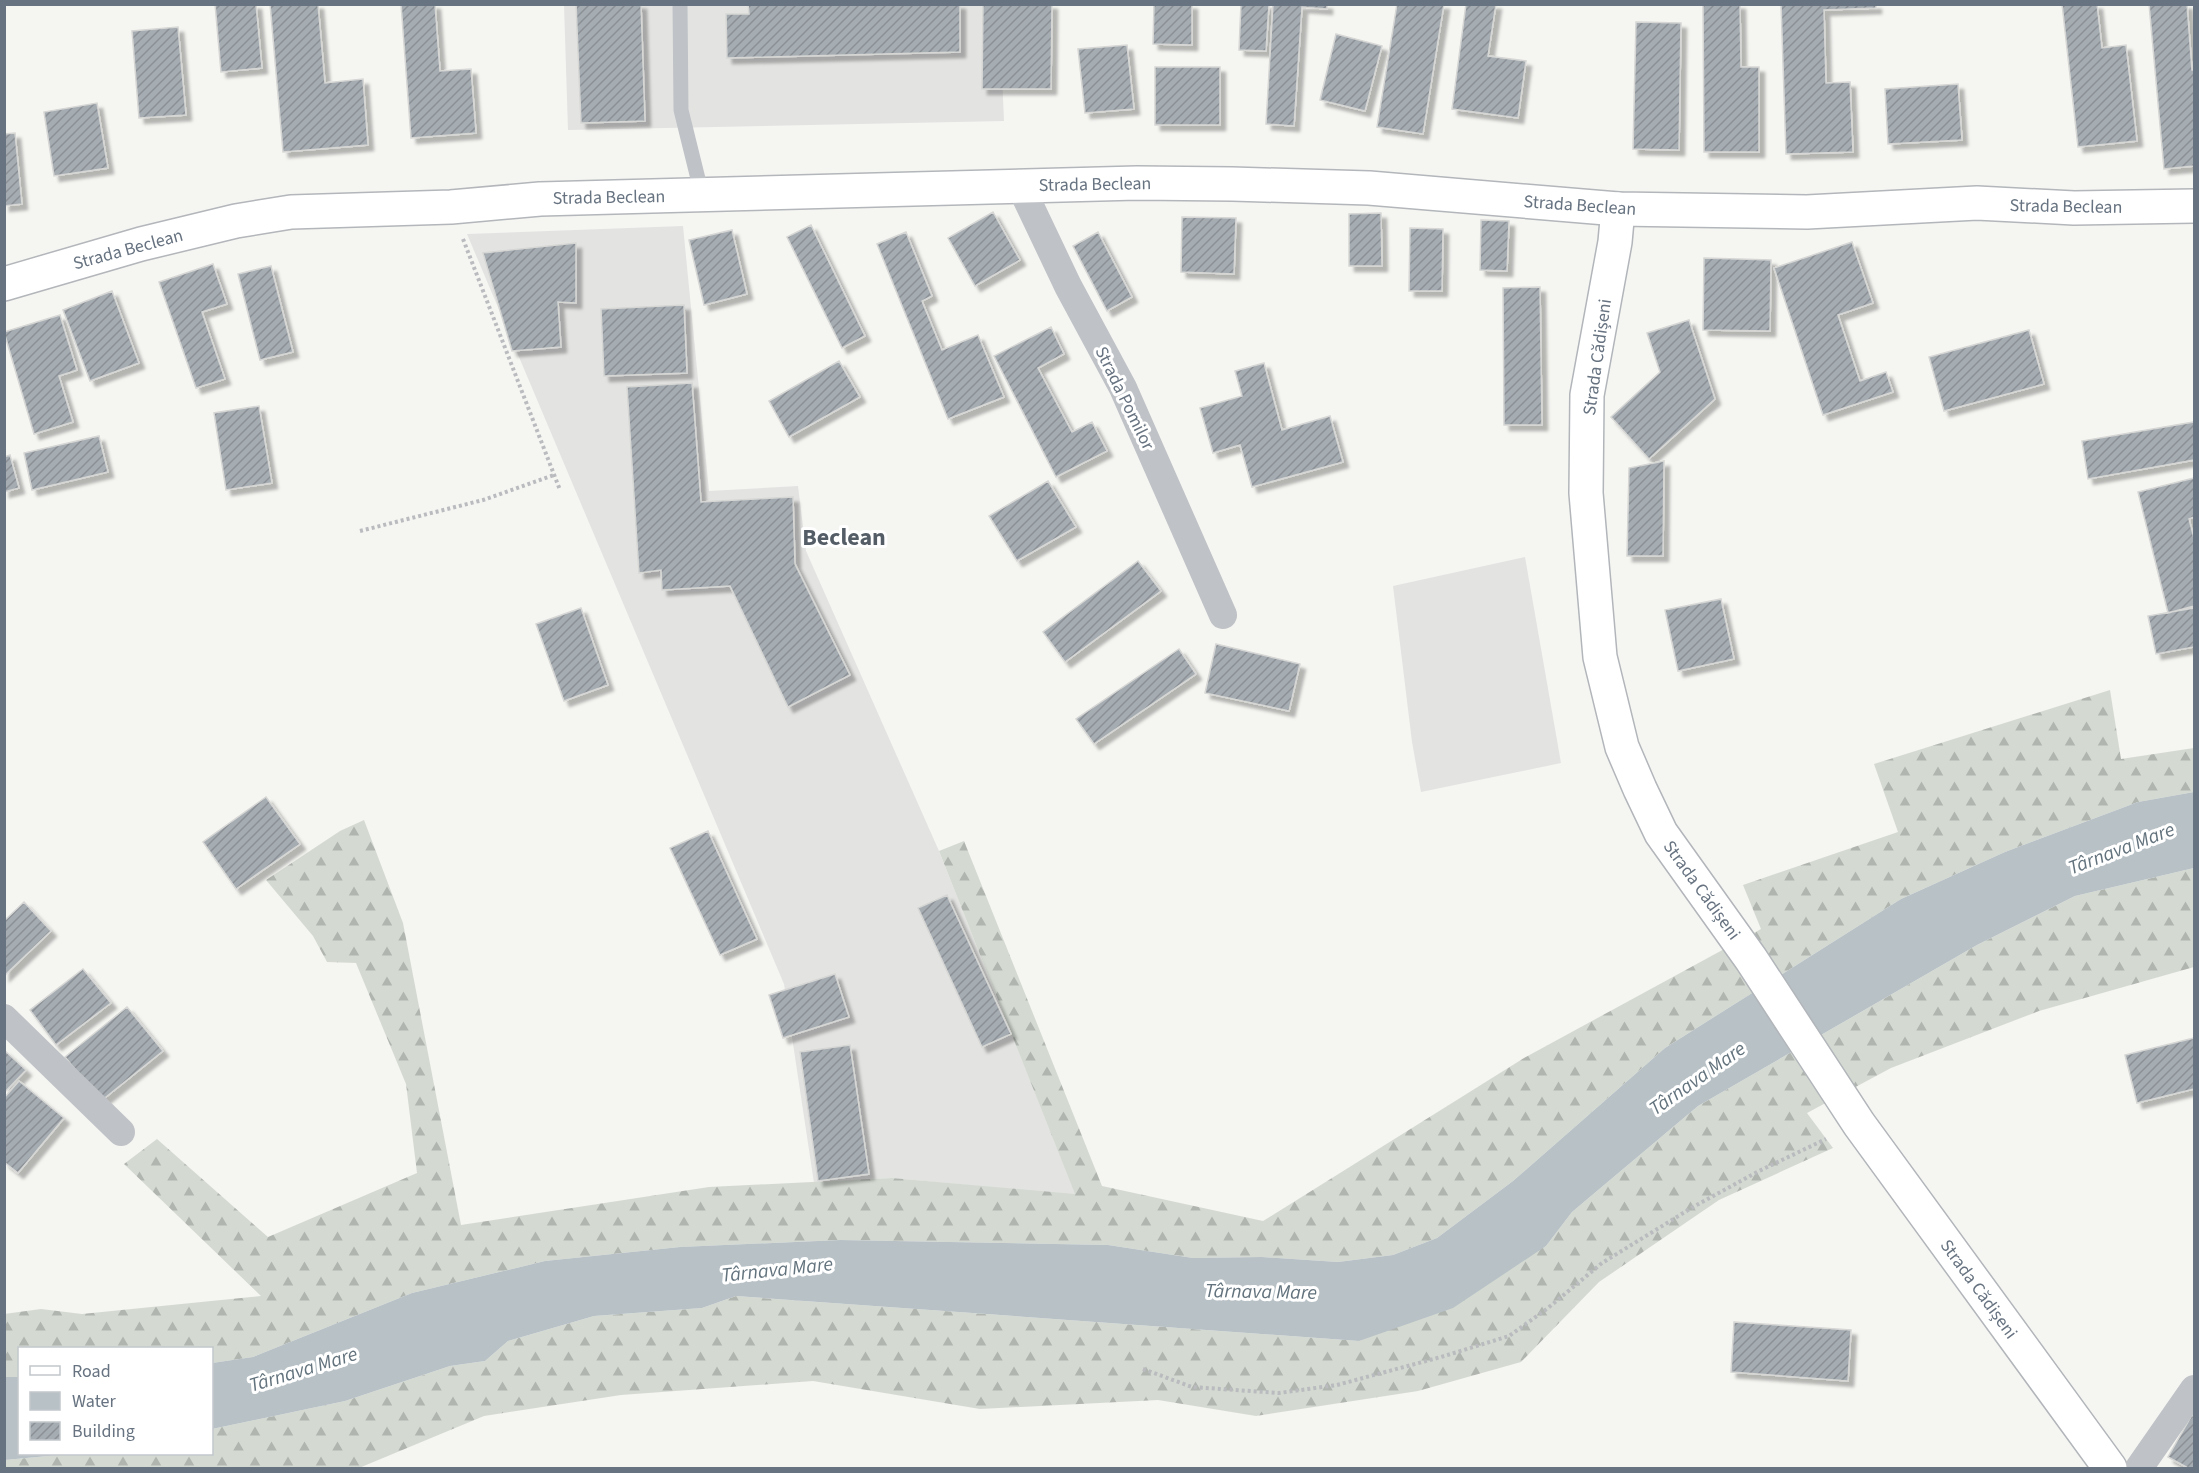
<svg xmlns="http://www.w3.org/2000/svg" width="2199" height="1473" font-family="'Source Sans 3',sans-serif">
<defs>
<pattern id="forest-firs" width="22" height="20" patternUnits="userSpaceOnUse" patternTransform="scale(1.5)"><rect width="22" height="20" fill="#d4dad2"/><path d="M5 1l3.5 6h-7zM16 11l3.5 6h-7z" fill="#b0b5b0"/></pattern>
<pattern id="building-hatch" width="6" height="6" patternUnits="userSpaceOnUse" patternTransform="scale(1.5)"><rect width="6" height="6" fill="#a5acb2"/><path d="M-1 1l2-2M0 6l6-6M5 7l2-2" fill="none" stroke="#8a9096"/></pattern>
<filter id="shadow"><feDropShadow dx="5.5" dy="5.5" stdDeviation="1.5" flood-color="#0004"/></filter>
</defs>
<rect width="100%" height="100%" fill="#f5f5f2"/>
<path fill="#e3e4e2" d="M564 5H999L1004 121 568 130Z
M683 226 709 491 798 486 806 551 939 851 1076 1195 892 1178 814 1183 784 984 467 234Z
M1525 557 1561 763 1421 792 1412 742 1393 586Z"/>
<path fill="url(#forest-firs)" d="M2110 690 2121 759 2194 748V792L2138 802 2005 852 1901 899 1665 1048 1513 1181 1437 1238 1393 1255 1338 1262 1262 1257 1193 1258 1108 1245 840 1240 680 1247 545 1261 412 1293 253 1357 212 1363V1348H20L19 1377H5L4 1314 41 1309 82 1314 261 1296 124 1164 157 1139 268 1237 417 1173 406 1084 356 963 327 962 313 936 266 880 340 831 364 820 403 923 461 1225 709 1187 892 1178 1075 1194 939 851 964 841 1102 1186 1263 1221 1524 1058 1761 929 1743 885 1898 832 1874 764Z
M2194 868V967L2039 1011 1891 1068 1807 1113 1833 1148 1719 1200 1599 1282 1521 1362 1418 1391 1256 1416 1158 1400 980 1409 813 1381 621 1395 484 1416 359 1468H5V1460L69 1454H212V1429L345 1401 450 1366 485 1361 508 1341 594 1316 702 1308 736 1296 1359 1341 1546 1246 1572 1212 1698 1106 1977 945 2075 896Z"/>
<path fill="#b8c1c6" d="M2194 792V868L2075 896 1977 945 1698 1106 1572 1212 1546 1246 1453 1308 1359 1341 736 1296 702 1308 594 1316 508 1341 485 1361 450 1366 345 1401 212 1429V1363L253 1357 412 1293 545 1261 680 1247 840 1240 1108 1245 1193 1258 1262 1257 1338 1262 1393 1255 1437 1238 1513 1181 1665 1048 1901 899 2005 852 2138 802Z
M5 1377H19L20 1454H69L5 1460Z"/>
<path fill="url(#building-hatch)" stroke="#d6d7d5" stroke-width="1.5" filter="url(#shadow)" d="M215 4H256L262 68 221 72Z
M270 4H318L325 83 363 79 368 145 283 152Z
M401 4H435L440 71 471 69 476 133 411 138Z
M576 4H641L645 121 581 123Z
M748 4H960V52L727 58 726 14H749Z
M983 4H1052L1051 89H982Z
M1154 4H1192V45L1153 44Z
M1241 4H1269L1266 51 1239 50Z
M1273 4H1327V9L1302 7 1294 126 1266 124Z
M1397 4H1444L1423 134 1377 127Z
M1466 4H1496L1488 56 1526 61 1518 118 1452 109Z
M1703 4H1740L1741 67H1759V152H1704Z
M1781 4H1876V8L1824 10 1826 83 1850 82 1853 152 1786 154Z
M2062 4H2097L2102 48 2126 45 2137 141 2078 147Z
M2149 4H2187L2192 70H2194V166L2164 169Z
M1636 22 1681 23 1679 150 1633 149Z
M178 27 186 115 139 118 132 31Z
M1336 34 1382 46 1365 111 1320 100Z
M1127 45 1134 109 1085 113 1078 49Z
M1155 67H1220V125H1155Z
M1958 84 1962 140 1888 144 1885 89Z
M97 103 108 168 54 176 44 112Z
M15 133 22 204 4 206V134Z
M993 212 1020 260 975 286 948 238Z
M1381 213 1382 266H1349V214Z
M1182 217 1236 218 1234 274 1181 272Z
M1481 220 1509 221 1507 271 1480 270Z
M811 225 865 336 842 348 787 237Z
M1410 228 1443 229 1442 291H1409Z
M732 230 747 294 704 305 689 240Z
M906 232 932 296 922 301 942 350 978 335 1004 397 948 419 877 244Z
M1098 232 1132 297 1107 311 1073 246Z
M1852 242 1873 303 1838 315 1860 381 1886 372 1893 392 1823 415 1774 268Z
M576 243V303L558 302 561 347 512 351 483 253Z
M1704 258 1771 260 1770 331 1703 330Z
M213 264 227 304 202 312 225 379 196 388 159 282Z
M271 266 293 352 260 360 238 274Z
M1540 287 1542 425H1504L1503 288Z
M112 291 139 363 90 381 63 310Z
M684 305 687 373 604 376 601 309Z
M60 315 77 370 59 376 73 422 34 434 4 332Z
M1689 320 1715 399 1649 459 1611 417 1660 372 1647 333Z
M1051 327 1064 354 1038 368 1072 432 1092 422 1107 451 1056 477 994 356Z
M2029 330 2044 384 1944 411 1929 357Z
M839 361 860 397 789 437 769 401Z
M1264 363 1282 430 1330 416 1343 462 1252 487 1240 445 1213 453 1200 408 1242 396 1235 371Z
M692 383 701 502 793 497 795 564 850 675 788 707 730 586 662 590 661 570 639 573 627 387Z
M259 406 272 483 226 490 214 413Z
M2194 422V460L2088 479 2082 441Z
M99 436 108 472 32 490 24 453Z
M10 455 19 488 4 492V457Z
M1664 461 1663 556H1627L1629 468Z
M2194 478V517L2189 519 2194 538V606L2168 613 2138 492Z
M1048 481 1076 527 1017 561 989 516Z
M1138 561 1161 591 1065 662 1043 632Z
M1721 599 1734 659 1678 671 1665 610Z
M581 608 608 685 564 701 536 624Z
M2194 608V647L2156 654 2148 616Z
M1216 644 1300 664 1289 711 1205 693Z
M1179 649 1196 674 1094 744 1076 719Z
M266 797 300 844 236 889 203 842Z
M708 831 757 939 720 955 670 848Z
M947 895 1011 1034 982 1047 918 908Z
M24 902 51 931 4 976V921Z
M83 969 111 1003 56 1045 30 1010Z
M835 974 849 1017 783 1038 769 995Z
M127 1007 163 1051 101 1101 65 1057Z
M2194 1038V1089L2137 1103 2125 1055Z
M850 1045 869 1174 818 1181 800 1052Z
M4 1050 26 1070 4 1093Z
M19 1081 64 1118 18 1173 4 1162V1098Z
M1734 1322 1851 1330 1848 1381 1731 1372Z
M2192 1415 2194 1417V1468H2188L2168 1457Z"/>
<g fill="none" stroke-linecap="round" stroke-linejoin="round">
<defs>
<path id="secondary" d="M1618 209 1615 242 1587 395 1586 493 1600 657 1622 747 1640 789 1661 833 1751 959 1859 1124 2110 1468"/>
<path id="primary" d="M4 284 141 244 236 221 291 212 451 207 540 199 1137 183 1232 184 1369 188 1618 209 1807 212 1977 203 2074 208 2194 206"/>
</defs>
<use href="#secondary" stroke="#b2b6ba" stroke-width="36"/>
<use href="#primary" stroke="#b3b6ba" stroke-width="36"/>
<path stroke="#b9bbbe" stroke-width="4" stroke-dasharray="3 3" stroke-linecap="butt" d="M463 239 560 490
M360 531 483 500 554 475
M1143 1369 1192 1387 1279 1393 1337 1385 1441 1357 1509 1336 1548 1308 1602 1263 1693 1207 1759 1171 1826 1139"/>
<path stroke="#bfc2c6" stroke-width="15" d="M680 4 681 110 702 195"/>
<path stroke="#bfc2c6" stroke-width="28" d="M1020 185 1068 286 1123 388 1223 615
M4 1018 121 1132
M2139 1468 2194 1389"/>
<use href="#secondary" stroke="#fff" stroke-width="33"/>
<use href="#primary" stroke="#fff" stroke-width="33"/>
</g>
<g text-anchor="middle" stroke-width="6" stroke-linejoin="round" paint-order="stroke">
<g font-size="18" fill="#677380" stroke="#fff">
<text transform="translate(1095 184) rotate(-1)" y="6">Strada Beclean</text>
<text transform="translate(609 197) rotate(-1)" y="6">Strada Beclean</text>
<text transform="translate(1580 205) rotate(4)" y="6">Strada Beclean</text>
<text transform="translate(2066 206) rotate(1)" y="6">Strada Beclean</text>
<text transform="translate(128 249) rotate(-15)" y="6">Strada Beclean</text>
<text transform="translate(1597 357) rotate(-82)" y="6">Strada Cădișeni</text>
<text transform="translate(1125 398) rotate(64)" y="6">Strada Pomilor</text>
<text transform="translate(1702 890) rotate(54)" y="6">Strada Cădișeni</text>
<text transform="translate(1979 1289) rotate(54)" y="6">Strada Cădișeni</text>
</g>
<g font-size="20" font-style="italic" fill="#63737d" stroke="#fff">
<text transform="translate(2121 848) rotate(-21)" y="7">Târnava Mare</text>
<text transform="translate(1697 1078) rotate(-35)" y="7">Târnava Mare</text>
<text transform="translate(777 1269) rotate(-6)" y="7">Târnava Mare</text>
<text transform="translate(1261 1291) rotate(1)" y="7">Târnava Mare</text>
<text transform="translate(303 1369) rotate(-17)" y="7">Târnava Mare</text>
</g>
<g font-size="24" font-weight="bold" fill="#545d66" stroke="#fff">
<text x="844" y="545">Beclean</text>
</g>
</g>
<rect width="2199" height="1473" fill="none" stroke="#677380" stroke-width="12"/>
<rect x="18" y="1347" width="195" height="108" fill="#ffffff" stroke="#c2c7cc" stroke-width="1.5"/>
<rect x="30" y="1366" width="30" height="9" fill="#ffffff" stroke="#c2c7cc" stroke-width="1.5"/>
<text x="72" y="1377" font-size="18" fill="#677380">Road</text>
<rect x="30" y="1392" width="30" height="18" fill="#b8c1c6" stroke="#c2c7cc" stroke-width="1.5"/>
<text x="72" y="1407" font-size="18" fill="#677380">Water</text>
<rect x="30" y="1422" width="30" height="18" fill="url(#building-hatch)" stroke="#c2c7cc" stroke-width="1.5"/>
<text x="72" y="1437" font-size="18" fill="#677380">Building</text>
</svg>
